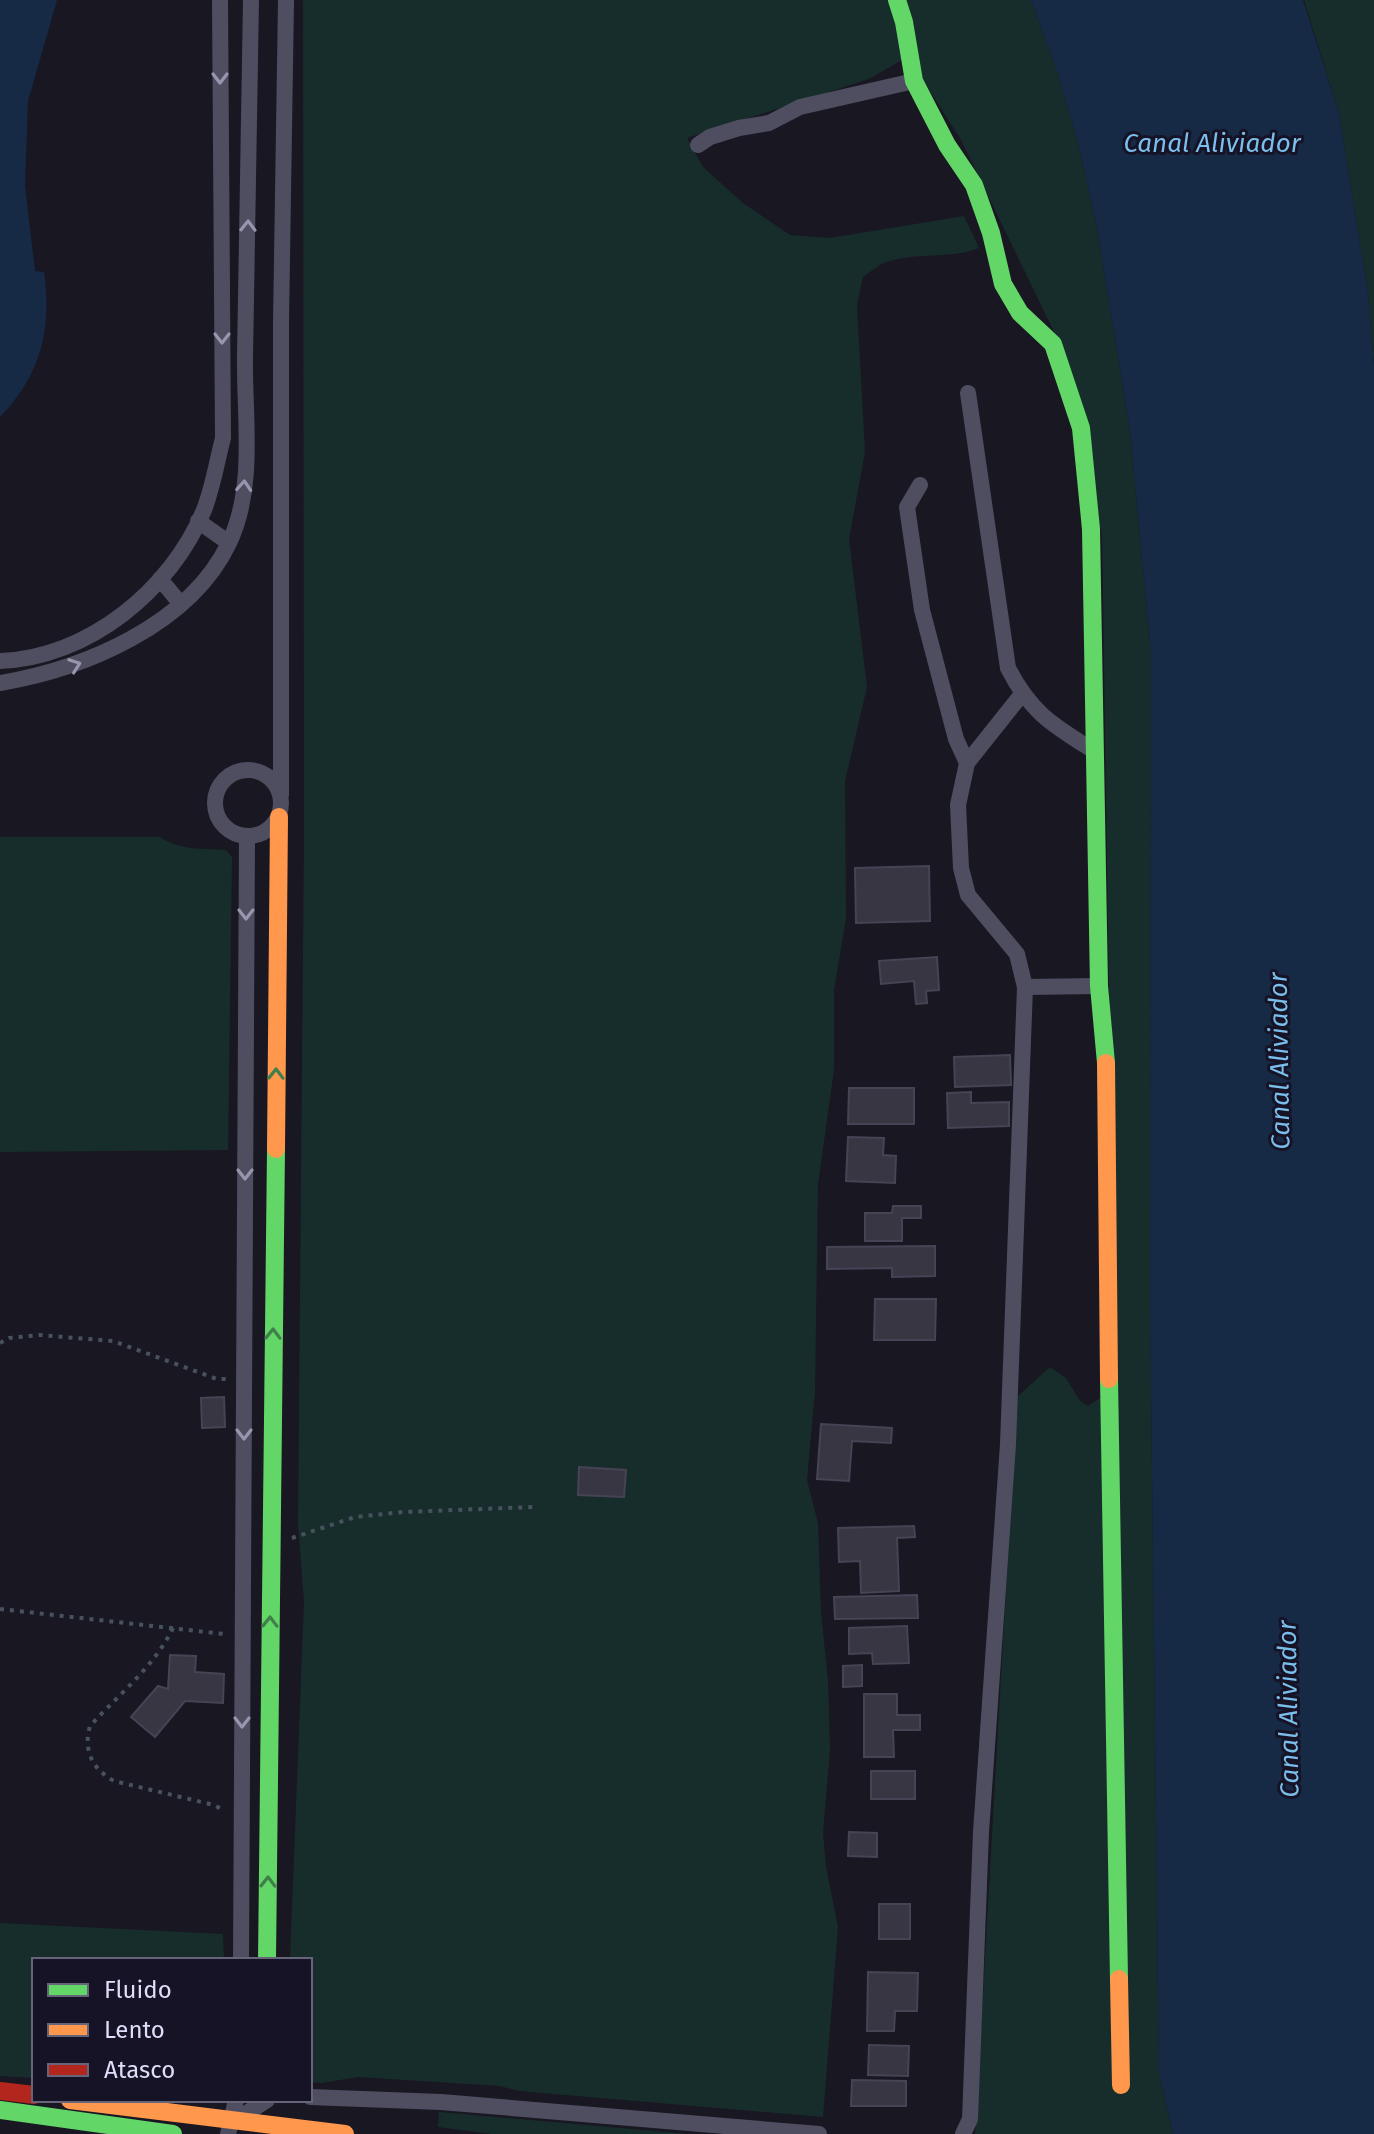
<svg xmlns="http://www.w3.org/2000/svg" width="1374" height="2134" font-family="'Fira Sans',sans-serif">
<rect width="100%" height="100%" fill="#191722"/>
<path fill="#172d2c" d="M303 0H1031L1057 71 1079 147 1096 223 1130 430 1151 653 1150 1298 1159 2073 1173 2134H975L1017 1397 1050 1367 1066 1378 1080 1401 1088 1406 1115 1388 1102 535 1058 340 961 140 914 66 902 60 869 79 687 138 703 167 743 203 790 235 830 238 964 216 979 248C949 260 915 251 884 263 877 266 869 273 863 277L857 305 865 452 849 539 867 687 845 781 846 918 834 990V1070L818 1184 815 1391 807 1480 818 1523 821 1613 828 1680 830 1750 823 1833 826 1867 838 1927 823 2117 519 2091 500 2086 358 2077 322 2083 310 2082V1960H290L304 1601 298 1524 304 836Z
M1304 0H1374V367L1368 294 1339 114Z
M0 837H160C182 851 201 848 226 850L232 857 228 1150 0 1152Z
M0 1923 223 1934 224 1960H34V2078L0 2076Z
M439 2112 688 2134H492L438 2127Z"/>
<path fill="#162a45" d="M0 0H57L28 101 25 186 35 271 44 272C52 329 41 375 0 417Z
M1031 0H1303L1339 114 1368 294 1374 367V2134H1173L1159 2073 1150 1298 1151 653 1130 430 1096 223 1079 147 1057 71Z"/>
<path fill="#383643" stroke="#464354" stroke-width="2" d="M929 866 930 921 856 923 855 868Z
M937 957 939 990 926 991 927 1003 916 1004 914 981 881 984 879 961Z
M1010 1055 1011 1085 955 1087 954 1057Z
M849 1088H914V1124H848Z
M971 1092V1103L1009 1102V1126L948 1128 947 1093Z
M848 1137 884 1138 883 1155 896 1156 895 1183 846 1181Z
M893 1206H921V1218H902V1241H865V1213H892Z
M935 1246V1276L892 1277V1268L827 1269V1247Z
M875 1299H936L935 1340H874Z
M224 1397 225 1427 202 1428 201 1398Z
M821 1424 892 1428 891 1443 852 1441 849 1481 817 1479Z
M579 1467 626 1470 624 1497 578 1495Z
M914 1526 915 1537 897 1538 899 1591 861 1593 860 1561 839 1562 838 1528Z
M917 1595 918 1618 835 1619 834 1597Z
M907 1626 909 1663 873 1664 872 1653 849 1654V1628Z
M170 1655 196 1656 195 1672 224 1674 223 1703 185 1701 155 1737 131 1717 158 1686 168 1689Z
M862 1665V1686L843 1687V1666Z
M864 1694H897V1715H920V1730H893L894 1757H864Z
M871 1771H915V1799H871Z
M849 1832 877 1833V1857L848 1856Z
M879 1904H910V1939H879Z
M868 1972 918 1973 917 2011H895L894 2031H867Z
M869 2045 909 2046 908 2076 868 2075Z
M852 2080 906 2081V2106H851Z"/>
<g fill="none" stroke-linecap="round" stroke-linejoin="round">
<path stroke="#48525e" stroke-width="4" stroke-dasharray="4 6" stroke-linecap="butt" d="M0 1343 9 1338 39 1335 113 1341 217 1379H229
M292 1538 355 1517 403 1512 534 1507
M0 1609 224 1634
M173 1628C154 1667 119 1694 90 1726 83 1750 92 1769 114 1781L214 1805 225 1811"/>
<path stroke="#4f4e61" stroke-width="16" d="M698 145 710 137 739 128 769 123 800 107 914 81
M968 393 1008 668C1031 713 1053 725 1094 751
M920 485 907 507 922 610 956 739 967 763 958 805 961 868 968 895 1017 954 1025 987
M198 521 229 543
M160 579 180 603
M0 661C88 658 171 590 204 510 213 487 217 461 223 438L220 0
M0 683C84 669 190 625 229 543 256 487 244 417 245 357 246 238 250 119 251 0
M967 763 1022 694
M215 803a33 33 0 1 1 66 0a33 33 0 1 1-66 0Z
M281 795V323L286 0
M241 1960 247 836
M310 2097 441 2102 819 2134
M233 2122 267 2100
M228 2134 236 2100
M963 2134 970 2119 981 1832 1008 1444 1025 987 1099 986"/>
<path stroke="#63d668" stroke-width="18" d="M897 0 904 22 914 81 947 145 974 185 991 233 1003 284 1020 313 1053 344 1081 428 1091 529 1099 986 1106 1063
M1109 1379 1119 1979
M267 1960 276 1149
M0 2110 173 2134"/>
<path stroke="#ff974d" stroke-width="18" d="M1106 1063 1109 1379
M276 1149 279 817
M1119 1979 1121 2085
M70 2100 345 2134"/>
<path stroke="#b3261e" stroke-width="18" d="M0 2091 34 2095"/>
</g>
<defs><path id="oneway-chevron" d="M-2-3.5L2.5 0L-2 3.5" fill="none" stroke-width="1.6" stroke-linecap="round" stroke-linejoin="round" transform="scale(2)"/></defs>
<g stroke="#9796ae">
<use href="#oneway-chevron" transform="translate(220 78) rotate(90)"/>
<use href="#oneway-chevron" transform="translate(248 226) rotate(-89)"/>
<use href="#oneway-chevron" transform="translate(222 338) rotate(90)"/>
<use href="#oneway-chevron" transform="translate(244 486) rotate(-86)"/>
<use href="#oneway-chevron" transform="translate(75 665) rotate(-20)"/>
<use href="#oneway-chevron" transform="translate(246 914) rotate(90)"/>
<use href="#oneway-chevron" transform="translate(245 1174) rotate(90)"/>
<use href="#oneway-chevron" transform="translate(244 1434) rotate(90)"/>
<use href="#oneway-chevron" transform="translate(242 1722) rotate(90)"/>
</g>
<g stroke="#407e4a">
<use href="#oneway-chevron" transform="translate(276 1074) rotate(-89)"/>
<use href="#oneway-chevron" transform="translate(273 1334) rotate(-89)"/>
<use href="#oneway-chevron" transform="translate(270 1622) rotate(-89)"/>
<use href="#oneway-chevron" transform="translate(268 1882) rotate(-89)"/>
</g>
<g text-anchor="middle" stroke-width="6" stroke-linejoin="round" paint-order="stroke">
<g font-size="26" font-style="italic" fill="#7abeec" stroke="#161326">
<text x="1212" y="152">Canal Aliviador</text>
<text transform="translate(1279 1061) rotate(-91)" y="9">Canal Aliviador</text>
<text transform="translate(1288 1709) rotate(-91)" y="9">Canal Aliviador</text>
</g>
</g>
<rect x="32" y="1958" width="280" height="144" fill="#161326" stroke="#66647b" stroke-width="2"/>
<rect x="48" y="1984" width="40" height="12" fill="#63d668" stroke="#66647b" stroke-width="2"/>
<text x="104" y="1998" font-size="24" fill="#dfdefa">Fluido</text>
<rect x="48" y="2024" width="40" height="12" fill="#ff974d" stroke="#66647b" stroke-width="2"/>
<text x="104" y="2038" font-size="24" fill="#dfdefa">Lento</text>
<rect x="48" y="2064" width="40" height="12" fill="#b3261e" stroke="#66647b" stroke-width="2"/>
<text x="104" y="2078" font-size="24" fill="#dfdefa">Atasco</text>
</svg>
